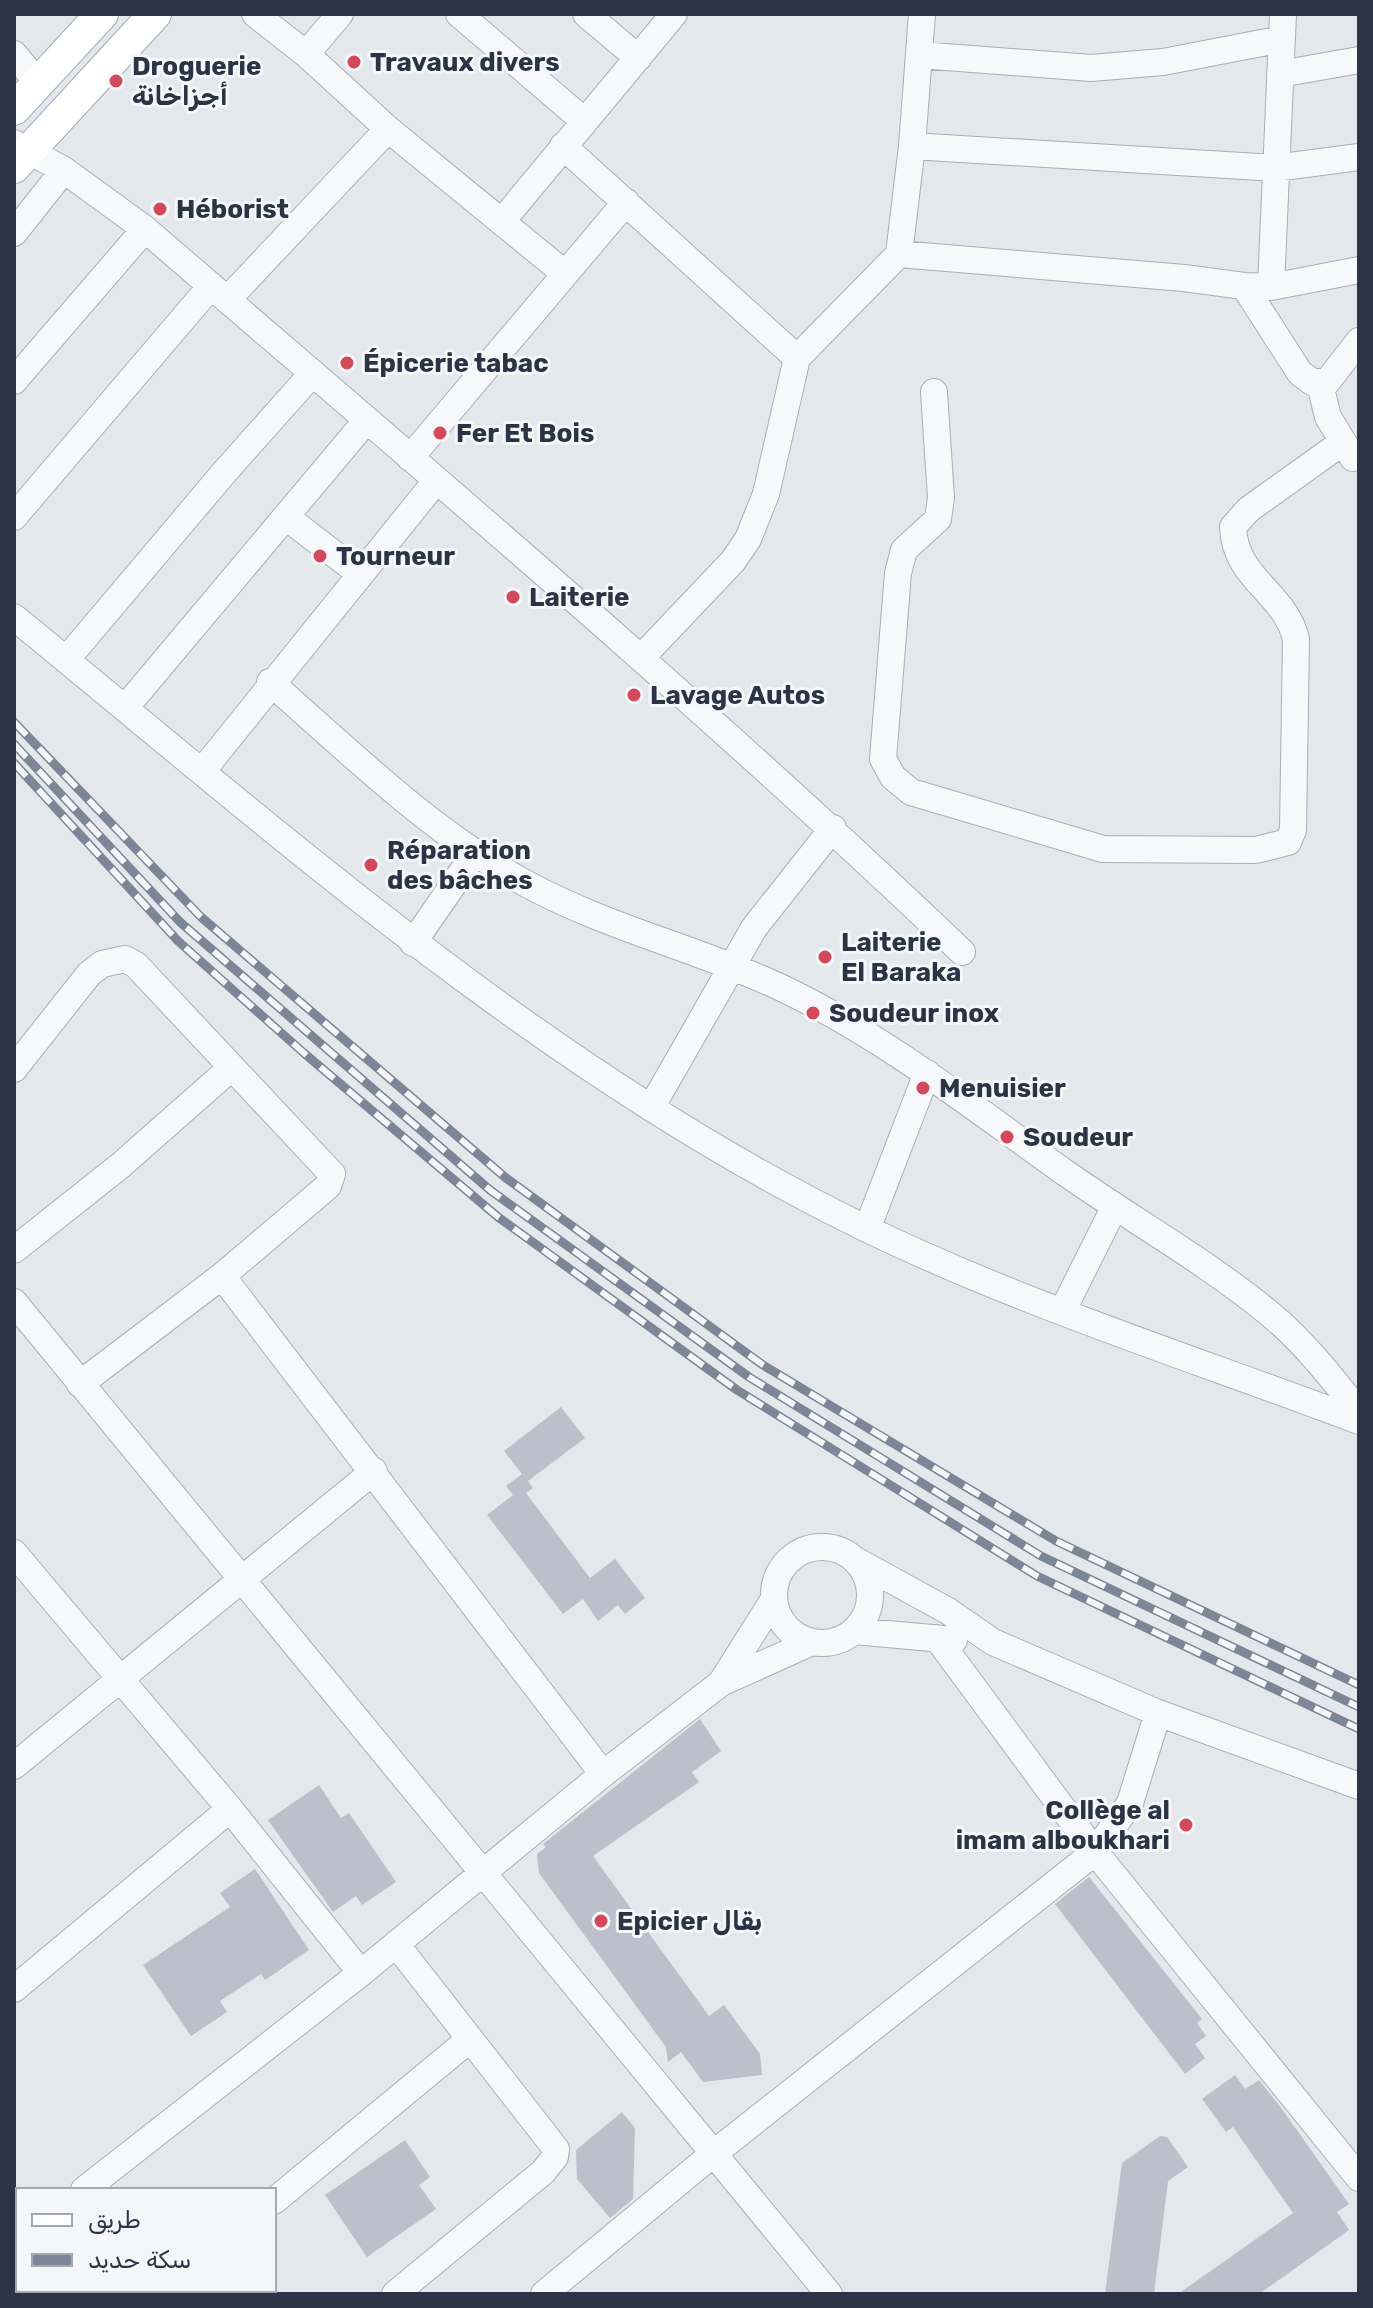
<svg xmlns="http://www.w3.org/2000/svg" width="1373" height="2308" font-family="Rubik,'Noto Naskh Arabic',sans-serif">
<rect width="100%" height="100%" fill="#e4e7ec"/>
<path fill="#bbc0ca" d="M561 1407 585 1438 528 1481 533 1488 526 1493 590 1578 615 1559 645 1598 625 1614 618 1605 598 1621 583 1599 563 1614 487 1515 513 1495 506 1486 522 1474 504 1451Z
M700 1719 721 1751 692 1772 699 1782 593 1856 709 2016 724 2005 760 2054 762 2075 703 2082 681 2052 668 2062 666 2047 539 1873 537 1854 546 1847 543 1844Z
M319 1785 341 1818 349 1813 396 1882 362 1905 356 1896 333 1912 268 1820Z
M255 1869 309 1950 265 1980 261 1974 220 2001 227 2012 191 2036 143 1965 230 1907 220 1893Z
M1089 1877 1202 2019 1197 2023 1206 2036 1195 2044 1205 2058 1185 2074 1055 1904Z
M1235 2075 1245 2089 1259 2080 1282 2109 1349 2204 1337 2212 1349 2230 1259 2294H1178L1293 2213 1233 2127 1226 2132 1202 2099Z
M622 2112 635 2128 633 2199 610 2218 577 2179 576 2150Z
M1160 2136 1167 2137 1188 2167 1168 2181 1154 2294H1105L1122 2163Z
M405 2140 430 2177 419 2185 436 2209 367 2257 325 2195Z"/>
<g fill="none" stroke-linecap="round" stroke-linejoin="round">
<defs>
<path id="minor" d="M255 14 306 54 388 129 563 272
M459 14 583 120
M586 14 638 58
M14 54 38 83
M306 54 340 14
M919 55 1091 68 1163 62 1282 39
M1280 74 1359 60
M14 143 64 170 145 229C421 467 699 701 962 952
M563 146 797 358
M912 146 1275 168 1359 157
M503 220 674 14
M14 233 64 170
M899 254 1184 278 1244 286 1271 287 1359 270
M1244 286 1300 373 1312 382H1327L1359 341
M1271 287 1283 14
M227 300 388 129
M14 381 145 229
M1320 384 1328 417 1353 458
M934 392 941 498 938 519 904 550 898 573 883 759 893 777 911 792 1103 849 1256 850 1288 842 1293 830 1296 639C1285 592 1235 580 1233 527L1248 510 1343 442
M410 458 626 202
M14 517 211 286
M286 517 359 573
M14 617C283 837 549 1074 863 1227 1021 1304 1195 1359 1359 1421
M641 658 733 561 748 539 766 494 797 358 899 254 912 146 922 14
M66 660 222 475 311 375
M270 682C352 754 430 831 525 883 607 928 700 949 784 989 886 1038 975 1109 1067 1174 1134 1221 1207 1262 1270 1314 1304 1342 1332 1378 1359 1412
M125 708 366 421
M203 770 436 481
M413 943 475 853
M14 1069 89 974 102 964 125 959 136 965 332 1174 328 1186 222 1276 80 1384
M651 1108 754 928 833 828
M867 1229 927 1073
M14 1250 121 1165 231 1068
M222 1276 603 1774
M14 1302 829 2294
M1063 1310 1114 1208
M774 1595a48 48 0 1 1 96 0a48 48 0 1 1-96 0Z
M14 1553 230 1809 361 1973
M857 1561 948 1611 993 1642 1158 1713 1359 1786
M854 1631 954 1640
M937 1638 1095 1852 1359 2178
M721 1683 774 1599
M14 1766 374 1471
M14 1989 230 1809
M84 2190 361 1973 603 1774 721 1683 812 1642
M274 2201 470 2039
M14 2245 18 2242
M156 2294 161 2290
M395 2294 543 2172 555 2157 556 2149 396 1944
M544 2294 713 2154 1095 1852 1130 1803 1158 1713"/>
<path id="major" d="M14 109 102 14
M14 167 155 14"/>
</defs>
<use href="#minor" stroke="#a9aeb7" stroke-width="28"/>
<use href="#major" stroke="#a3abb8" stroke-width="34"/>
<use href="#minor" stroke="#f7f8fa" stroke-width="26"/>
<use href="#major" stroke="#fff" stroke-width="32"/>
<defs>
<path id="rail" d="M14 722 201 917 506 1178 763 1365 1056 1541 1359 1685
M14 744 180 922 490 1190 749 1377 1041 1556 1359 1707
M14 763 178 941 305 1054 498 1217 737 1390 1037 1576 1359 1729"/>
</defs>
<use href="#rail" stroke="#7d8696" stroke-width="9"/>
<use href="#rail" stroke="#f4f6f9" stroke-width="6" stroke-dasharray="18" stroke-linecap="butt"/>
</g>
<g fill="#d1495b" stroke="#f4f6f9" stroke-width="3">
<circle cx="354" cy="62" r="8"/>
<circle cx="116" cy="81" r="8"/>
<circle cx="160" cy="209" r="8"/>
<circle cx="347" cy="363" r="8"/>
<circle cx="440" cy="433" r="8"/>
<circle cx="320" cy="556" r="8"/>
<circle cx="513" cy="597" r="8"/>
<circle cx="634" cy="695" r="8"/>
<circle cx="371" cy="865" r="8"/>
<circle cx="825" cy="957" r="8"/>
<circle cx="813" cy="1013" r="8"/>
<circle cx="923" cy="1088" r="8"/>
<circle cx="1007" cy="1137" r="8"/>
<circle cx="1186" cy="1825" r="8"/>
<circle cx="601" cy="1921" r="8"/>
</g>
<g text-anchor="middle" stroke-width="6" stroke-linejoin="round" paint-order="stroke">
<g font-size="26" font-weight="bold" fill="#2b3445" stroke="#f4f6f9" text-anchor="start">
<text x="370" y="71">Travaux divers</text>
<text x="132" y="75">Droguerie<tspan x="132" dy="30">أجزاخانة</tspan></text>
<text x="176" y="218">Héborist</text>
<text x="363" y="372">Épicerie tabac</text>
<text x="456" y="442">Fer Et Bois</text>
<text x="336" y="565">Tourneur</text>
<text x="529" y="606">Laiterie</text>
<text x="650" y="704">Lavage Autos</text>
<text x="387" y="859">Réparation<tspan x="387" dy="30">des bâches</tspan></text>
<text x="841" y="951">Laiterie<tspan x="841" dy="30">El Baraka</tspan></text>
<text x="829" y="1022">Soudeur inox</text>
<text x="939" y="1097">Menuisier</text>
<text x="1023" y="1146">Soudeur</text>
<text x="1170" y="1819" text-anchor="end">Collège al<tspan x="1170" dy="30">imam alboukhari</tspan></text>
<text x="617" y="1930">Epicier بقال</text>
</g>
</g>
<rect width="1373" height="2308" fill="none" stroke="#2b3445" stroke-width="32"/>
<rect x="16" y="2188" width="260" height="104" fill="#f4f6f9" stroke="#a4a8b1" stroke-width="2"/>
<rect x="32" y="2214" width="40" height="12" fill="#ffffff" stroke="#a4a8b1" stroke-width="2"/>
<text x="88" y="2228" font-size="24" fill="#2b3445">طريق</text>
<rect x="32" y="2254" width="40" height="12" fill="#7d8696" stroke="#a4a8b1" stroke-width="2"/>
<text x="88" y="2268" font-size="24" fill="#2b3445">سكة حديد</text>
</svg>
